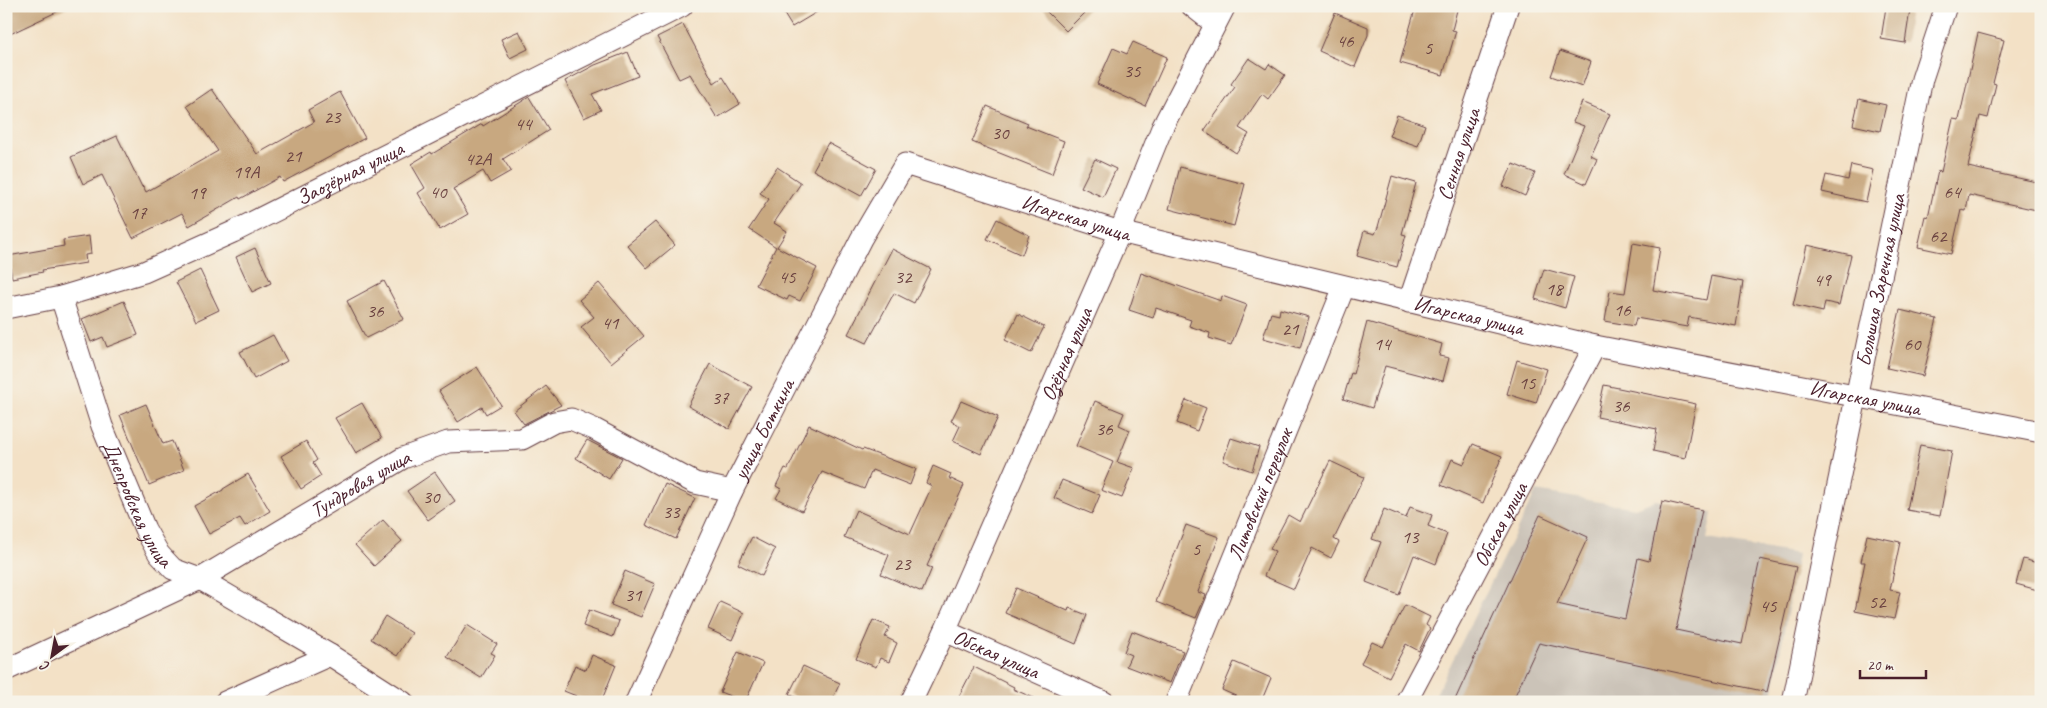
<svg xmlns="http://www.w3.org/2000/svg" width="2047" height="708" font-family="Caveat,sans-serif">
<rect width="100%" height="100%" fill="#f7f3e8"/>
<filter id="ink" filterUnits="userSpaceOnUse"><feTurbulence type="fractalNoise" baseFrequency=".02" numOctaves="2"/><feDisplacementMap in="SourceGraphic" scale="10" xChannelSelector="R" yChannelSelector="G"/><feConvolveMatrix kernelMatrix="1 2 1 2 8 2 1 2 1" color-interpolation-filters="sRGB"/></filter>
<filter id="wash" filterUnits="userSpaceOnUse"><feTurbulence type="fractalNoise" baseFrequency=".0096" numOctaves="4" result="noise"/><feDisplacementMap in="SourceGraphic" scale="20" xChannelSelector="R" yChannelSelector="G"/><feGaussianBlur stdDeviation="1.12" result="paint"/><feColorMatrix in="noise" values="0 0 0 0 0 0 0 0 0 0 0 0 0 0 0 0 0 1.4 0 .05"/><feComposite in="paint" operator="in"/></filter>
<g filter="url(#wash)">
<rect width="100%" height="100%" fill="#f3e1c6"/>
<path fill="#cbc3b8" d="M1536 491 1635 508 1656 500 1712 513 1707 539 1798 554 1771 702H1432Z"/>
<g id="blocks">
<path fill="#c8a880" d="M6 6H69L6 36Z
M779 6H827L792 27Z
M1041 6H1091L1066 31Z
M1416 6H1458L1452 30 1456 31 1443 75 1400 63Z
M1886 7 1910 10 1905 43 1881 39Z
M1335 13 1368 27V35L1355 67 1319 51Z
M683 24 714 83 723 77 740 104 717 118 690 74 679 79 657 37Z
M519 31 528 49 510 58 501 39Z
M1978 33 2004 40 1993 83 1996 84 1988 118 1980 116 1968 167 2041 183V211L1969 195 1966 211 1961 210 1951 254 1918 247 1925 216 1928 217 1938 171 1941 172 1953 119 1959 120Z
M1133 42 1167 57 1145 106 1097 84 1113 48 1127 54Z
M1560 51 1591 62 1582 87 1551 76Z
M628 52 638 76 592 94 601 110 584 118 565 81 595 65Z
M1249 58 1266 69 1269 64 1285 75 1268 99 1262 94 1239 128 1249 134 1236 153 1204 131 1235 87 1231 84Z
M212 89 257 154 314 122 308 110 340 92 365 138 283 182 280 177 240 199 239 197 189 226 182 213 133 238 102 175 83 184 71 157 117 136 142 187 143 186 146 192 218 151 187 106Z
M529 97 549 130 503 159 511 171 490 183 483 171 453 189 468 214 440 230 418 193 425 188 411 164 431 152 432 154 482 124 483 126Z
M1859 99 1886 105 1880 131 1853 125Z
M1582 102 1610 114 1591 156 1597 159 1586 184 1564 174 1584 126 1573 122Z
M987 106 1028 123 1026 126 1064 141 1052 174 972 142Z
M1397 115 1425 125 1418 146 1389 136Z
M828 143 876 169 861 196 813 170Z
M1095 159 1116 169 1103 197 1081 187Z
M1513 164 1535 173 1525 196 1503 186Z
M1851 165 1873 170 1866 202 1822 192 1826 175 1848 180Z
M777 167 801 183 774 223 787 231 777 247 817 268 800 301 789 296 787 300 756 285 776 247 749 229 769 199 760 193Z
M1180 167 1245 184 1234 226 1169 209Z
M1392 176 1416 183 1402 234 1406 235 1397 267 1357 256 1364 231 1375 234 1378 227Z
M997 219 1029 235 1022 255 987 239Z
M655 222 675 245 647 268 627 245Z
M89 236 91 254 85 255 86 263 42 270 43 272 12 278 8 256 64 246 63 240Z
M1633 243 1660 248 1653 290 1706 300 1711 276 1743 282 1736 326 1689 317 1687 327 1636 318 1634 326 1605 321 1610 291 1625 293Z
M1807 245 1851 255 1839 305 1825 302 1823 312 1793 305Z
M255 248 271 283 252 292 236 257Z
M892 249 931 269 914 303 894 293 867 343 848 334Z
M1544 269 1574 277 1565 308 1535 299Z
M200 270 219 310 196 321 176 282Z
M1141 273 1221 301 1222 296 1247 305 1231 345 1209 338 1210 333 1189 326 1191 320 1156 308 1153 318 1129 310Z
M384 281 404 319 366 338 347 301Z
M599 283 644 336 611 363 581 327 594 317 579 300Z
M124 301 138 335 107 347 103 337 91 342 82 319Z
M1280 309 1309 317 1300 348 1263 338 1271 313 1279 315Z
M1900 310 1937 319 1923 376 1887 368Z
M1018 314 1044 327 1031 353 1005 340Z
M1367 322 1442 344 1439 356 1449 358 1443 381 1385 366 1372 408 1343 399 1351 373 1353 374Z
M273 335 287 361 254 379 240 352Z
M1517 360 1547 369 1536 403 1507 394Z
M710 364 752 387 729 429 688 406Z
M477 367 501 405 486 414 482 407 458 422 439 391Z
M1604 385 1696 404 1685 458 1653 451 1657 429 1597 417Z
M546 386 561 405 524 424 514 411Z
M1186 400 1206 408 1197 431 1177 423Z
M961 401 998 417 981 454 953 441 960 426 951 421Z
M1095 401 1124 413 1119 425 1130 430 1117 462 1134 468 1122 498 1101 490 1113 462 1076 446Z
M362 403 382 438 356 453 335 418Z
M146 404 163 444 172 441 184 470 149 485 120 415Z
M809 425 862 450 863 449 916 469 910 485 872 470 864 489 822 472 802 511 776 498 781 489 776 486 785 468 788 469Z
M1231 438 1259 447 1252 471 1223 461Z
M587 440 622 458 609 479 576 458Z
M306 441 317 460 313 463 321 476 301 489 281 456Z
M1473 444 1502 456 1483 503 1441 485 1452 459 1464 464Z
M1920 445 1952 451 1940 516 1907 510Z
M1330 461 1364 477 1334 539 1339 542 1331 558 1312 548 1294 589 1264 576 1275 551 1270 549 1288 515 1300 522Z
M933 466 951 474 949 478 964 485 927 566 932 568 922 592 881 574 889 555 844 537 856 510 910 534 932 486 926 483Z
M435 472 455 501 428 520 407 491Z
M248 474 270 511 245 526 240 518 209 534 194 506 223 490V489Z
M1062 480 1100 495 1092 514 1054 498Z
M665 484 695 498 676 539 646 525Z
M1662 501 1702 510 1676 630 1742 644 1760 559 1796 567 1767 692 1539 643 1512 702H1454L1540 515 1588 537 1557 604 1625 619 1638 558 1649 561Z
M1410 507 1432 515 1428 526 1447 534 1436 564 1414 555 1399 595 1366 582 1381 542 1372 539 1384 509 1406 518Z
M383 520 402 541 374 566 355 545Z
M1186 525 1219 537 1198 592 1206 595 1196 618 1156 602Z
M1867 535 1900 542 1890 590 1900 592 1894 619 1855 611 1865 562H1861Z
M752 537 775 549 762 576 738 564Z
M2023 559 2041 564V591L2016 584Z
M625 571 655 584 641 617 611 605Z
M1016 588 1068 611 1069 608 1087 615 1076 644 1005 613Z
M720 602 744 613 732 640 708 629Z
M1405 605 1430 617 1426 625 1430 628 1419 651 1406 644 1389 677 1361 663 1372 642 1383 647Z
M589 610 619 621 613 637 583 626Z
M385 616 412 633 397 656 371 639Z
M873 620 890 627 885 637 897 643 889 662 880 658 876 667 856 659Z
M467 625 497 644 491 653 495 655 481 678 447 657Z
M1132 631 1183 651 1170 683 1126 666 1131 655 1124 652Z
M738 652 763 663 745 702 720 692Z
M592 655 616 665 601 702H591L564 691 575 665 586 670Z
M1234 662 1271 678 1261 702H1249L1222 690Z
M803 666 840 683 831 702H805L789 694Z
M974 667 1014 687 1013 689 1043 702H956Z"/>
</g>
</g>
<g filter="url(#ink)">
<use href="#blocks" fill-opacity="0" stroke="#633c42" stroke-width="1"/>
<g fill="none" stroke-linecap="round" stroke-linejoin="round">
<defs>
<g id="minor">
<path d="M1192 6 1215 24"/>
<path id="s1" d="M61 297 102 426 145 529 159 554 173 569 200 579 330 655 403 702"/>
<path id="s2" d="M1409 302 1508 6"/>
<path id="s3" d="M6 308 61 297 144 272 233 232 682 6"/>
<path id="s4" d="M945 631 1104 702"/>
<path id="s5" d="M6 670 200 579 403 458 448 442 522 439 554 422 571 419 594 429 695 483 732 491"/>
<path d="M225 702 330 655"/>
<path id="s6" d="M636 702 732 491 861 239 905 164 1120 232 1595 346 2041 432"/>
<path id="s7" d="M911 702 945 631 1120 232 1162 128 1225 6"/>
<path id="s8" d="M1176 702 1344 287"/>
<path id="s9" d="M1406 702 1595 346"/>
<path id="s10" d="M1793 702 1922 79 1946 6"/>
</g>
</defs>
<use href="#minor" stroke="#633c42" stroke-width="23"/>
<use href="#minor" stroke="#fff" stroke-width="21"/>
</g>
</g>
<g text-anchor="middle" stroke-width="4.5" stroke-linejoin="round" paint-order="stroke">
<g font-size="19" fill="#6a4140">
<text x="1345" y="47">46</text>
<text x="1428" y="54">5</text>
<text x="1132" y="77">35</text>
<text x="332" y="123">23</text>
<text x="523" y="130">44</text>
<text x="1000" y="139">30</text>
<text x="293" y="162">21</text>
<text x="478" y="165">42А</text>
<text x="246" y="178">19А</text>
<text x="438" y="198">40</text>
<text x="1952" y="198">64</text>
<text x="197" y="199">19</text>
<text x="138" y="219">17</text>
<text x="1938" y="242">62</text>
<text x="787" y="283">45</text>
<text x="903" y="283">32</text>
<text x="1822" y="286">49</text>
<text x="1554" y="295">18</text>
<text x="1622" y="316">16</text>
<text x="375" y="317">36</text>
<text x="610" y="329">41</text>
<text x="1290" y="335">21</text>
<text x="1382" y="350">14</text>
<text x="1912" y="350">60</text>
<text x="1527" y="389">15</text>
<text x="720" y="404">37</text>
<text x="1621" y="412">36</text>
<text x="1104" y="435">36</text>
<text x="431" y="503">30</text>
<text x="671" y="518">33</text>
<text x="1410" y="543">13</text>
<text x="1196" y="555">5</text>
<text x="902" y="570">23</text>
<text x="633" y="601">31</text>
<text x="1877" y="608">52</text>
<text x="1768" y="612">45</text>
</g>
<g font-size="21" fill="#4a1f2b" stroke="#f7f3e8">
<text dy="7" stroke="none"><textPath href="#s2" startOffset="156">Сенная улица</textPath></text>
<text dy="7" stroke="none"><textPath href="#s3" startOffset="371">Заозёрная улица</textPath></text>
<text dy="7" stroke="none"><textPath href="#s6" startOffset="781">Игарская улица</textPath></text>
<text dy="7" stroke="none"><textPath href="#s10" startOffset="431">Большая Заречная улица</textPath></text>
<text dy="7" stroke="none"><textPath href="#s6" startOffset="1186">Игарская улица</textPath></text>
<text dy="7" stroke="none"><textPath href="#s7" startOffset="381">Озёрная улица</textPath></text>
<text dy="7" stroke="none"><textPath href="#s6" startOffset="1591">Игарская улица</textPath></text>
<text dy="7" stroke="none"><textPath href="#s6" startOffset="301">улица Боткина</textPath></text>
<text dy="7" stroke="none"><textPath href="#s5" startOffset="401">Тундровая улица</textPath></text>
<text dy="7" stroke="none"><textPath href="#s8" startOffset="224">Литовский переулок</textPath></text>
<text dy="7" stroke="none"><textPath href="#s1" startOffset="221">Днепровская улица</textPath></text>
<text dy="7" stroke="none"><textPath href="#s9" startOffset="201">Обская улица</textPath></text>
<text dy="7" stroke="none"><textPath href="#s4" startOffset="56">Обская улица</textPath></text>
</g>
</g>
<rect width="2047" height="708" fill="none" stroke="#f7f3e8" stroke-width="25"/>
<g transform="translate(52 656) rotate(212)" stroke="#f7f3e8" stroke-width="4" paint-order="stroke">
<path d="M0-4L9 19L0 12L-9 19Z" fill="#4a1f2b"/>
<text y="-8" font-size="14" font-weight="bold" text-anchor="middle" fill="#4a1f2b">С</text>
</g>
<path d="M1860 670v8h66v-8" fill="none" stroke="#4a1f2b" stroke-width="2.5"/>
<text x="1867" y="670" font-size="15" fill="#4a1f2b" stroke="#f7f3e8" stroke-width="4" paint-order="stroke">20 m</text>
</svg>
